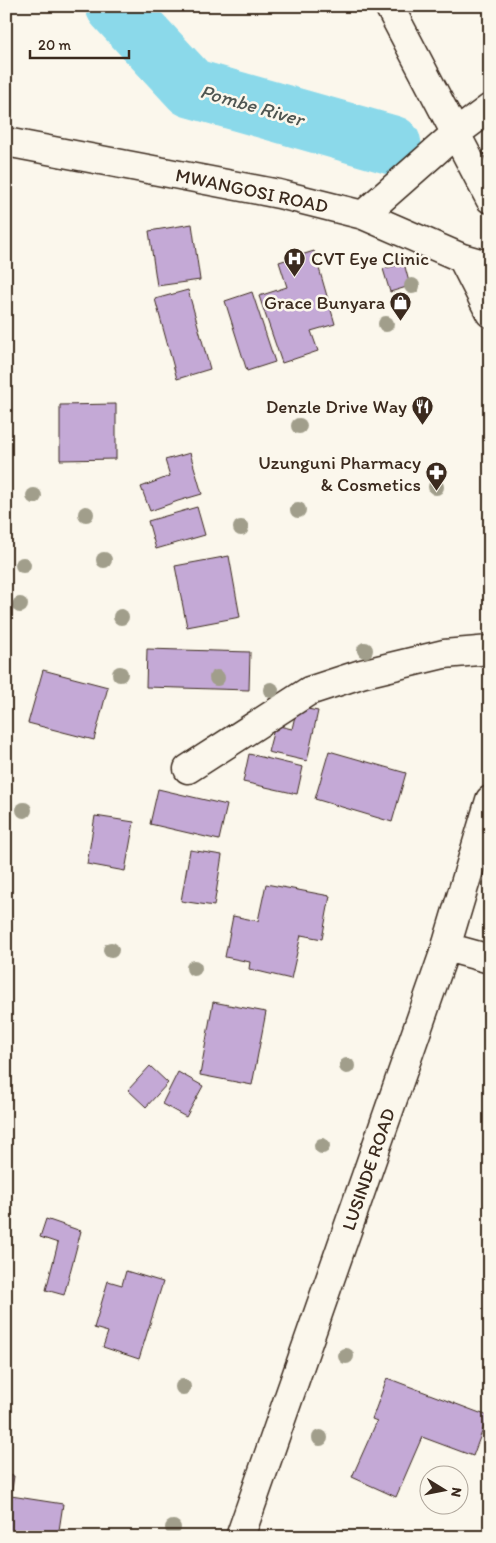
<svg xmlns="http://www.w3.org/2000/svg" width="496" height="1543" font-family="Itim,sans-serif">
<rect width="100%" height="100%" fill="#fbf7ec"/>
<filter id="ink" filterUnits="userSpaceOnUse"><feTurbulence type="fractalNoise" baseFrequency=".02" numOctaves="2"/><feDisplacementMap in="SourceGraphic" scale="10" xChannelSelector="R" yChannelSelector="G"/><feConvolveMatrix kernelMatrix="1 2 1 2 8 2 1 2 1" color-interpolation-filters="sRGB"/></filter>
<g filter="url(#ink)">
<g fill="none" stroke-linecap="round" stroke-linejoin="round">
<path stroke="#8bd9ea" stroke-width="59" d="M115 6 191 88 392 145"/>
</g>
<path fill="#c4a9d6" stroke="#3b2a1e" d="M192 224 200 280 157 286 149 231Z
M314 251 335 324 311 331 318 351 282 363 259 296 287 287 279 262Z
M404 263 410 286 390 292 383 269Z
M188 290 210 369 177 379 155 299Z
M252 292 275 362 247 371 225 301Z
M116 404V459L60 460V405Z
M190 453 202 494 178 501 150 511 141 487 170 476 165 460Z
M197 507 205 535 156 549 148 521Z
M229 556 240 617 187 627 175 566Z
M147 649 250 652 249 690 146 687Z
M43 670 108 687 94 740 28 723Z
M297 707 318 711 307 761 268 752 275 725 292 729Z
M329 751 406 773 392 822 315 799Z
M249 754 303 767 297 794 243 782Z
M158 789 227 805 219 840 150 824Z
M95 816 134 822 125 871 87 864Z
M190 850 222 855 214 906 181 901Z
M266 884 330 896 322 939 301 935 291 979 249 969 250 962 225 957 233 916 258 921Z
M213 1002 266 1012 252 1085 200 1075Z
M150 1066 168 1083 146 1107 128 1090Z
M178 1072 203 1086 186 1117 162 1104Z
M46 1219 81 1231 64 1295 46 1290 58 1243 40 1237Z
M126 1271 163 1282 139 1359 103 1347 108 1332 94 1328 108 1281 122 1285Z
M387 1378 488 1416 473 1456 422 1437 396 1497 352 1477 377 1421 372 1419Z
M6 1475 14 1476 11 1496 63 1504 58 1537H6Z"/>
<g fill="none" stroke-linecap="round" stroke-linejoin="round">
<defs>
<path id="minor" d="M389 6 490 199
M6 142 279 194 363 215 462 258 490 266
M363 215 455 134 490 108
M462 258 490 313
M188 769 309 691 361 674 444 654 490 650
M446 947 490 959
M240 1537 446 947 490 800"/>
</defs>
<use href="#minor" stroke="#3b2a1e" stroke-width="31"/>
<use href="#minor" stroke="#fbf7ec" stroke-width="28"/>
</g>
<g fill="#a19e8b">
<circle cx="412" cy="286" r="8"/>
<circle cx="386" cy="324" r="8"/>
<circle cx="299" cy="426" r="8"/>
<circle cx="436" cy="487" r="8"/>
<circle cx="34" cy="496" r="8"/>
<circle cx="298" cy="510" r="8"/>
<circle cx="86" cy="514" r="8"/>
<circle cx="241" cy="528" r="8"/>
<circle cx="104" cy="560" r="8"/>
<circle cx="23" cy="565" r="8"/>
<circle cx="20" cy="605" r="8"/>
<circle cx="121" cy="617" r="8"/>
<circle cx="365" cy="650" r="8"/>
<circle cx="120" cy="674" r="8"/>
<circle cx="217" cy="678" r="8"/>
<circle cx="271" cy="690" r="8"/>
<circle cx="24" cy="810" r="8"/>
<circle cx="111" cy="950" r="8"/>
<circle cx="194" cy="968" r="8"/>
<circle cx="347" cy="1066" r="8"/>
<circle cx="322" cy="1146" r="8"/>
<circle cx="346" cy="1356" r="8"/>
<circle cx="183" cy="1387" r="8"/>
<circle cx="320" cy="1438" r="8"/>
<circle cx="173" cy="1528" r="8"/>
</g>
</g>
<defs>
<symbol id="hospital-pin" viewBox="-11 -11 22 30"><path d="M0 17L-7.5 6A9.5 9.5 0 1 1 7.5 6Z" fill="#3b2a1e" stroke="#fbf7ec"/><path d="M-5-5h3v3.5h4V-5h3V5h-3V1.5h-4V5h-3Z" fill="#fff"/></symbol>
<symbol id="shop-pin" viewBox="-11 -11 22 30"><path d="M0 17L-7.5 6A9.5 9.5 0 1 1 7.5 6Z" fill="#3b2a1e" stroke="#fbf7ec"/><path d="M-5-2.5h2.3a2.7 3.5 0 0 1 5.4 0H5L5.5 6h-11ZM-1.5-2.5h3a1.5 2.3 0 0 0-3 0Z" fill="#fff"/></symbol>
<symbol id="restaurant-pin" viewBox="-11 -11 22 30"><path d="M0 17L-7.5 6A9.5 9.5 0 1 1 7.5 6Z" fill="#3b2a1e" stroke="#fbf7ec"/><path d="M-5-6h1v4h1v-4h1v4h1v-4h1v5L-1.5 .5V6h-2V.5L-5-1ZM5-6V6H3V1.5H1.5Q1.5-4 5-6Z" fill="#fff"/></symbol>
<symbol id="pharmacy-pin" viewBox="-11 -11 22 30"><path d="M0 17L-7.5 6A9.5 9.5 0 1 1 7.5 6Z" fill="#3b2a1e" stroke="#fbf7ec"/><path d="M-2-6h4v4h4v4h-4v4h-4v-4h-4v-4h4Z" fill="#fff"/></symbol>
</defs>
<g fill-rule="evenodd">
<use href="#hospital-pin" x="282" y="246" width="25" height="34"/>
<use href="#shop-pin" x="388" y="290" width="25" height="34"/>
<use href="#restaurant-pin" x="410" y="394" width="25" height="34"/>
<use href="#pharmacy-pin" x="424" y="460" width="25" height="34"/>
</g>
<g text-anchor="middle" stroke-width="5" stroke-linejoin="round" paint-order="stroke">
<g font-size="19" fill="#3b2a1e" stroke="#fbf7ec">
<text transform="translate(252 190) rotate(12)" y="7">MWANGOSI ROAD</text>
<text transform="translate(368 1169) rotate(-71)" y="7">LUSINDE ROAD</text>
</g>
<g font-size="19" fill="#3b2a1e" stroke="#fbf7ec" text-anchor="end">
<text x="311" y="265" text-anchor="start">CVT Eye Clinic</text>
<text x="385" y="309">Grace Bunyara</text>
<text x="407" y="413">Denzle Drive Way</text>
<text x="421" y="469">Uzunguni Pharmacy<tspan x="421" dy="22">&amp; Cosmetics</tspan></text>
</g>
<g font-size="20" font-style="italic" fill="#4f5651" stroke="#fbf7ec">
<text transform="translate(252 105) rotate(16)" y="7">Pombe River</text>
</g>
</g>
<rect width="496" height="1543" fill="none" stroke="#fbf7ec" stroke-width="25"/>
<rect x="12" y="12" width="471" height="1518" fill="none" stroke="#3b2a1e" stroke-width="2" filter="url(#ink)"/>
<g transform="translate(444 1490) rotate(100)"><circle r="24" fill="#fbf7ec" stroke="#aea59a"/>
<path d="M0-4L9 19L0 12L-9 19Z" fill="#3b2a1e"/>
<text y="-8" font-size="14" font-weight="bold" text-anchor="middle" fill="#3b2a1e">N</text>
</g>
<path d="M30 50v8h99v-8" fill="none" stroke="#3b2a1e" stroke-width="2.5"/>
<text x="38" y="50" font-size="15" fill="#3b2a1e" stroke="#fbf7ec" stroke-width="4" paint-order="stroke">20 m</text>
</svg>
